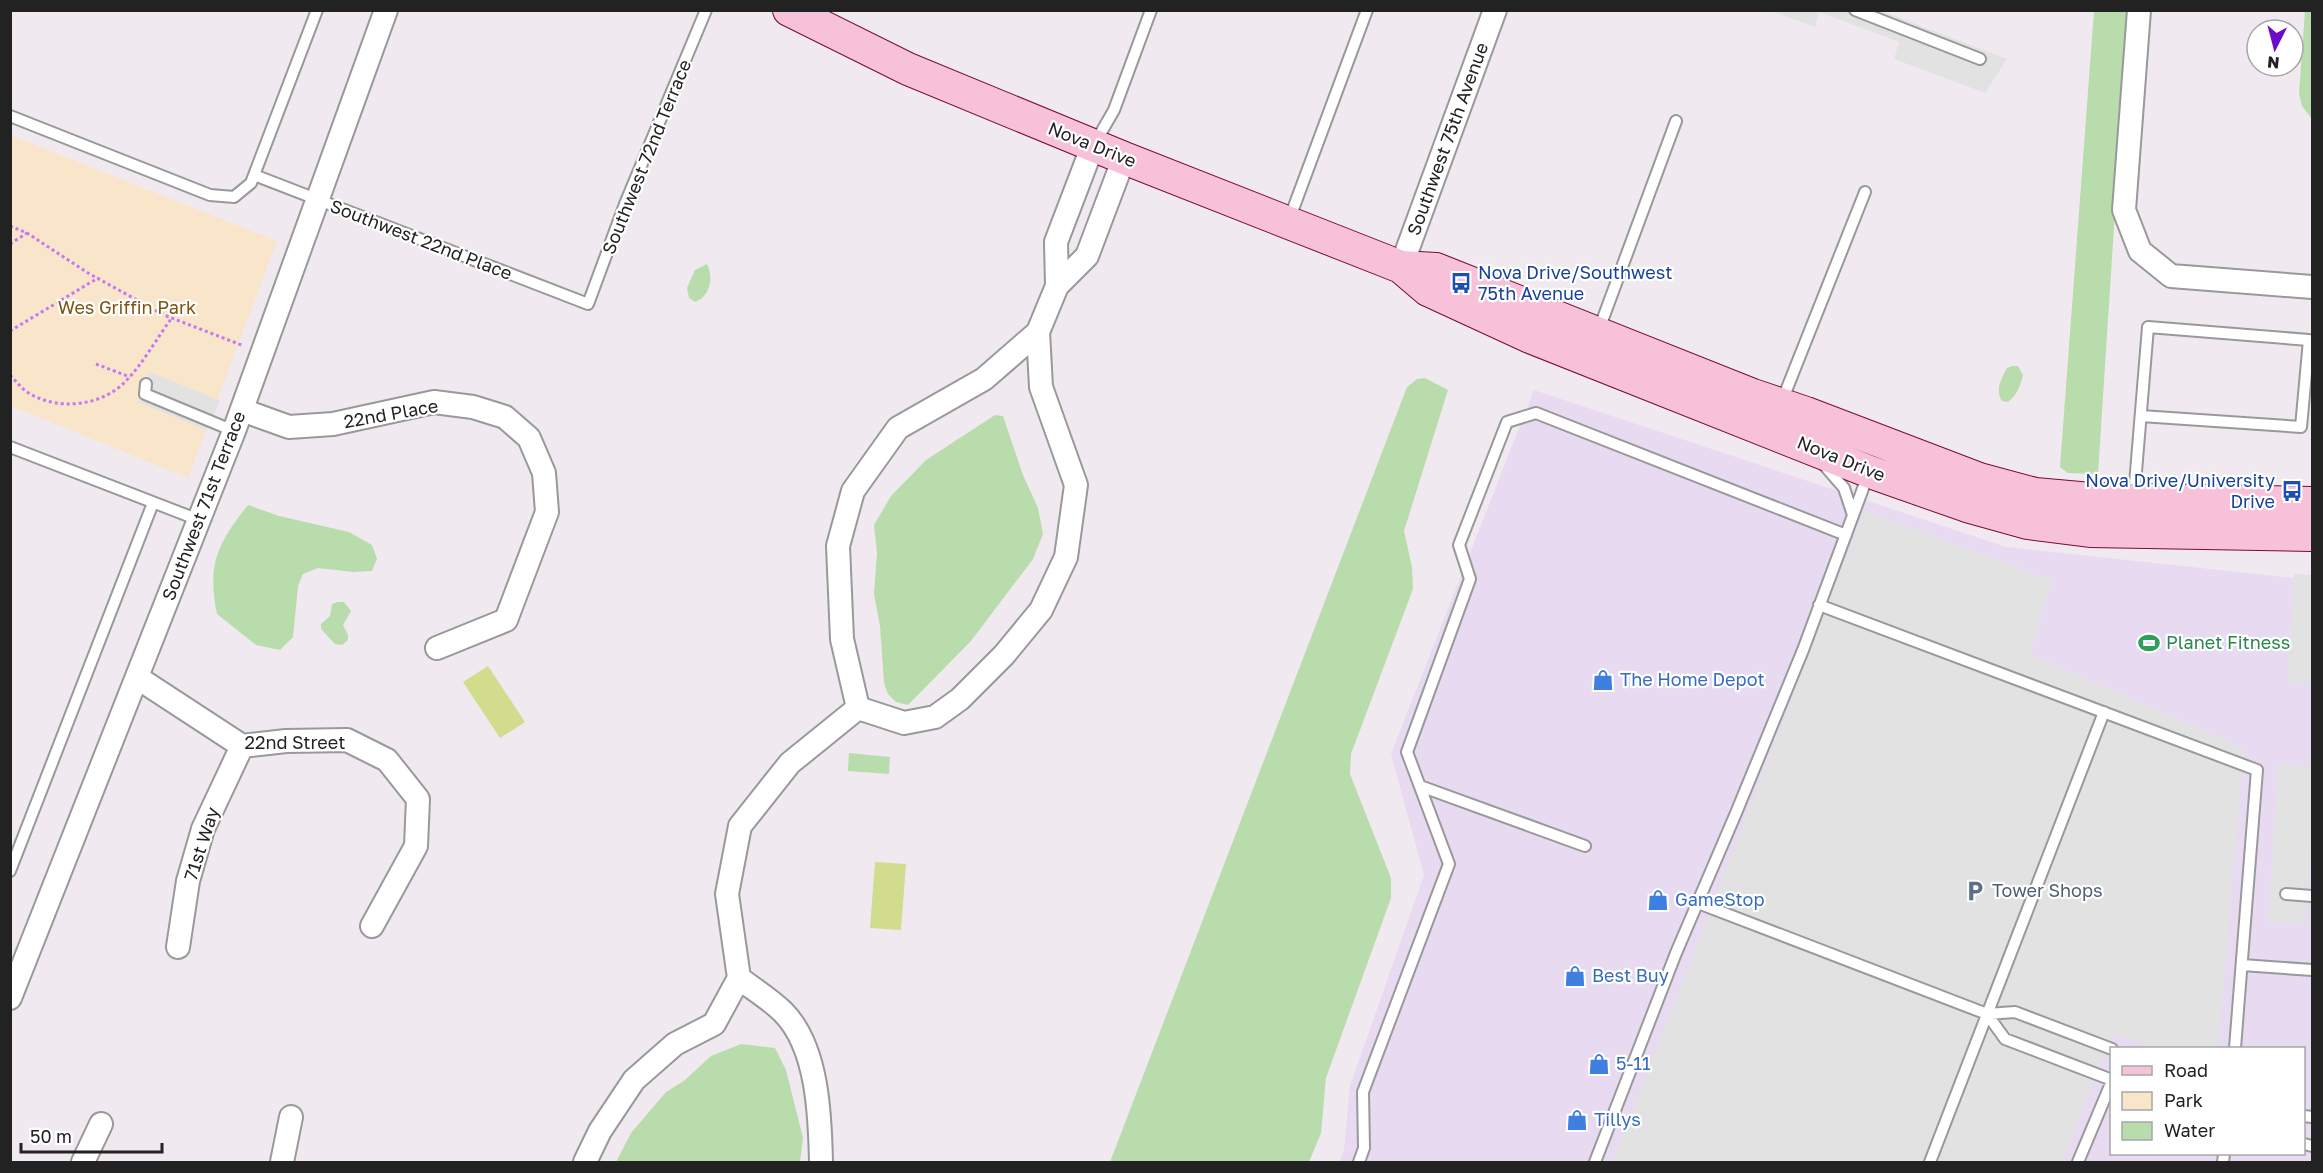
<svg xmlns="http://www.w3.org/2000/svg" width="2323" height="1173" font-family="'Golos Text',sans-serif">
<rect width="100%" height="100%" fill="#f1e9f0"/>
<path fill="#e7daf1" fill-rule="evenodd" d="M1534 390 2006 547 2312 580V1162H1339L1344 1150 1350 1086 1424 875 1391 754ZM2112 1048H2304V1154H2112Z"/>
<path fill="#f8e5ca" d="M10 135 277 241 188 478 11 406Z"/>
<path fill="#d1dc8c" d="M488 666 525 722 500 738 463 682Z
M875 862 906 864 901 930 870 928Z"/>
<path fill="#e2e2e2" d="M1771 11H1882L2007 59 1985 93 1894 59 1899 42 1819 12 1815 27Z
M150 372 220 401 206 430 138 402Z
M1864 511 2052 580 2030 654 2244 748 2218 1048H2157L2112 1034 2062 1162H1613Z
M2294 574 2312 575V685L2287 683Z
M2278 764 2312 766V823L2306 924 2268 921Z"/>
<path fill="#b9dcac" d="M2094 11H2128L2098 474 2068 473 2060 467Z
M2305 11H2312V119L2302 106 2299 94Z
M707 264C714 277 710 297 695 302L689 298 687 288 695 270Z
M2012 366H2018L2023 375C2020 387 2017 395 2008 402L2002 401C1995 390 2001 379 2007 368Z
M1425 378 1448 390 1404 531 1412 567 1413 589 1351 754 1350 774 1391 878V898L1326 1078 1321 1133 1309 1162H1110L1407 387 1417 379Z
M995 415 1003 416 1023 475 1038 508 1043 534 1033 559 971 641 908 705 896 702 888 694 884 683 880 626 874 594 877 553 874 525 891 496 926 460Z
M248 505 279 516 349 532 372 545 377 559 372 571 353 572 318 568 303 574 298 586 293 637 280 650 256 645 217 614C207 565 217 544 248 505Z
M338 602H344L351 611 343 625 348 635V640L342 645 335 644 321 629V624L330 616 332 604Z
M849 753 890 757 889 774 848 771Z
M741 1044 775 1048 786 1070 803 1138 800 1162H616L631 1133 666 1092 685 1080 711 1056Z"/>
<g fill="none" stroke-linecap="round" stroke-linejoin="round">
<defs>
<path id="lane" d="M1855 10 1980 59
M10 116 210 195 234 197 251 183 317 10
M1095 143 1114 110 1151 10
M254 175 588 304 625 204 706 10
M1289 220 1367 10
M1598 332 1676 121
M146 384 145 394 234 431
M1782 401 1865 192
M10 447 199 520
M1824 465 1844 488 1853 515
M2134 496 2148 327 2309 340 2301 427 2141 416
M1819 605 2257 770 2235 1048
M1420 786 1585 846
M10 871 153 503
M2286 894 2312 896
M1698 903 1987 1014 2015 1012 2112 1049
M2242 965 2312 970
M1987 1014 2005 1039 2112 1080
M2304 1116 2312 1117
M2304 1144 2312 1146
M1359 1162 1364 1148 1363 1092 1449 864 1407 752 1470 579 1459 545 1507 422 1536 413 1846 535
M1595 1162 1676 953 1736 813 1803 650 1868 475
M1930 1162 2104 712
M2078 1162 2112 1081
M2223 1162 2224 1154"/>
<path id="street" d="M2139 10 2124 210 2140 251 2171 276 2312 287
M1401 267 1495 10
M1057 286 1056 242 1093 145
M1038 332 984 379 898 428 853 491 838 546 842 639 858 708 904 723 935 717 960 699 1004 655 1041 610 1066 557 1076 485 1041 387 1038 332 1057 286 1087 256 1124 158
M242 410 289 427 333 424 434 402 473 407 505 417 529 438 544 473 547 512 506 620 437 648
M138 678 242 746 286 741 347 740 387 760 418 799 416 846 372 926
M178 947 188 881 203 829 242 746
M739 978 727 894 740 826 790 763 858 708
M10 998 234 431 386 10
M83 1162 101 1124
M282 1162 291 1117
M585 1162 600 1131 634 1080 675 1044 714 1024 739 978C753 989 770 999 783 1012 818 1047 820 1116 821 1162"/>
<path id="secondary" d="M789 10 908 69 1124 158 1401 267 1436 269 1753 395 1806 413 1979 479 2035 494 2091 499 2312 503
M1401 267 1428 290 1530 337 1870 472 1967 506 2028 523 2090 531 2312 535"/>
</defs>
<use href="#lane" stroke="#999" stroke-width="14"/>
<use href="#street" stroke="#999" stroke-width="26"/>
<use href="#secondary" stroke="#770b33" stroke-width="34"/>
<path stroke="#c578f3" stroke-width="3" stroke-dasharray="3 3" stroke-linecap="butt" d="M10 226 27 233 88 273 164 315 244 346
M10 244 27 233
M10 331 98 278
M96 364 130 377
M10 375C16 381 21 388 27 392 56 411 100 407 125 382 142 365 157 338 171 319"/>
<use href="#lane" stroke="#fff" stroke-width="10"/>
<use href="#street" stroke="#fff" stroke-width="22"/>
<use href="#secondary" stroke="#f7c2d9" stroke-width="32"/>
</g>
<defs>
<symbol id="bus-bare" viewBox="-9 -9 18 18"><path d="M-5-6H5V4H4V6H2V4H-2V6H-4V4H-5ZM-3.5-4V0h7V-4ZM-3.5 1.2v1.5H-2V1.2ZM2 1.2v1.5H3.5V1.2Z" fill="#1a4fb4" stroke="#fff" stroke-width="2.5" paint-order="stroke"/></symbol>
<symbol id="stadium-bare" viewBox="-9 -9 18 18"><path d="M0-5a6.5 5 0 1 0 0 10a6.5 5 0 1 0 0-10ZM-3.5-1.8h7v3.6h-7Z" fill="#2e9e5b" stroke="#fff" stroke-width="2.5" paint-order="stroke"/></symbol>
<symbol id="shop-bare" viewBox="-9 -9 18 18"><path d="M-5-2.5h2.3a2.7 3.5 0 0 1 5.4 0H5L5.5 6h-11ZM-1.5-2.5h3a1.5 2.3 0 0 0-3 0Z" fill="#3f7fe0" stroke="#fff" stroke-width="2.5" paint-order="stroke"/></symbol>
<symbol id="parking-bare" viewBox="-9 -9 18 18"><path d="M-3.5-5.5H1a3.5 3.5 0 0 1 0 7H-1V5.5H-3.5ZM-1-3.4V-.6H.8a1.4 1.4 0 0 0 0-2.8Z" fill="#5c6f8a" stroke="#fff" stroke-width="2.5" paint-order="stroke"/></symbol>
</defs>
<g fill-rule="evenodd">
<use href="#bus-bare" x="1446" y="268" width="30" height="30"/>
<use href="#bus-bare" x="2277" y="476" width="30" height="30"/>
<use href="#stadium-bare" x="2134" y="628" width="30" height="30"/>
<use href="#shop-bare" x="1588" y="665" width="30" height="30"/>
<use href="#parking-bare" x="1960" y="876" width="30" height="30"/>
<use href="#shop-bare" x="1643" y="885" width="30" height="30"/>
<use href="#shop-bare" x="1560" y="961" width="30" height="30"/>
<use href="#shop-bare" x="1584" y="1049" width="30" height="30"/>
<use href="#shop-bare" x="1562" y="1105" width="30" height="30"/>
</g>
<g text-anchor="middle" stroke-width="4.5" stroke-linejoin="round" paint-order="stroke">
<g font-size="18" fill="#222" stroke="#fff">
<text transform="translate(1448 139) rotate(-70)" y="6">Southwest 75th Avenue</text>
<text transform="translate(1092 145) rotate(22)" y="6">Nova Drive</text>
<text transform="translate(647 157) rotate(-68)" y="6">Southwest 72nd Terrace</text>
<text transform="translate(421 240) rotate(21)" y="6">Southwest 22nd Place</text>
<text transform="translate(391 414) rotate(-10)" y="6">22nd Place</text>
<text transform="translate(1841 459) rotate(22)" y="6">Nova Drive</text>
<text transform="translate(204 506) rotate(-69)" y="6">Southwest 71st Terrace</text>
<text x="295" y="749">22nd Street</text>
<text transform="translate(202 844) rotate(-72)" y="6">71st Way</text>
</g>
<g font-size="18" fill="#164399" stroke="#fff" text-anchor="start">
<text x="1478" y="279">Nova Drive/Southwest<tspan x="1478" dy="21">75th Avenue</tspan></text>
<text x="2275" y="487" text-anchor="end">Nova Drive/University<tspan x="2275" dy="21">Drive</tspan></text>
</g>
<g font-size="18" fill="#7e5312" stroke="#fff">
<text x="127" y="314">Wes Griffin Park</text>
</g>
<g font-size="18" fill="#27864d" stroke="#fff" text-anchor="start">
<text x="2166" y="649">Planet Fitness</text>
</g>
<g font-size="18" fill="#366cbe" stroke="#fff" text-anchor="start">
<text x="1620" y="686">The Home Depot</text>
<text x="1675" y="906">GameStop</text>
<text x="1592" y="982">Best Buy</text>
<text x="1616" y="1070">5-11</text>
<text x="1594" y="1126">Tillys</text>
</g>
<g font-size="18" fill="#4e5e75" stroke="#fff" text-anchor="start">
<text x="1992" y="897">Tower Shops</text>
</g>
</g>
<rect width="2323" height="1173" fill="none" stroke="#222222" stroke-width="24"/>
<rect x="2110" y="1047" width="195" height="108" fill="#ffffff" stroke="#a7a7a7" stroke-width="1.5"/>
<rect x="2122" y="1066" width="30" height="9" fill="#f7c2d9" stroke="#a7a7a7" stroke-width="1.5"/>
<text x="2164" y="1077" font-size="18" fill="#222222">Road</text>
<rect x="2122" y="1092" width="30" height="18" fill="#f8e5ca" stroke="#a7a7a7" stroke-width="1.5"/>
<text x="2164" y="1107" font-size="18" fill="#222222">Park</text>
<rect x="2122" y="1122" width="30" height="18" fill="#b9dcac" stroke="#a7a7a7" stroke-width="1.5"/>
<text x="2164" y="1137" font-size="18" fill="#222222">Water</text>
<g transform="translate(2275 48) rotate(186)"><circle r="28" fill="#ffffff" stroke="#a7a7a7" stroke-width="1.5"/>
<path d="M0-4.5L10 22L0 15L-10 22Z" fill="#6d0ac9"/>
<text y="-9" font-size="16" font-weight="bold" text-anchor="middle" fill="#222222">N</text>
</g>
<path d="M21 1143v9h141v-9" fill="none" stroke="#222222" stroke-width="3"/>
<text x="30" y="1143" font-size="18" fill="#222222" stroke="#ffffff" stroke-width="4.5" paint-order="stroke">50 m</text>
</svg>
